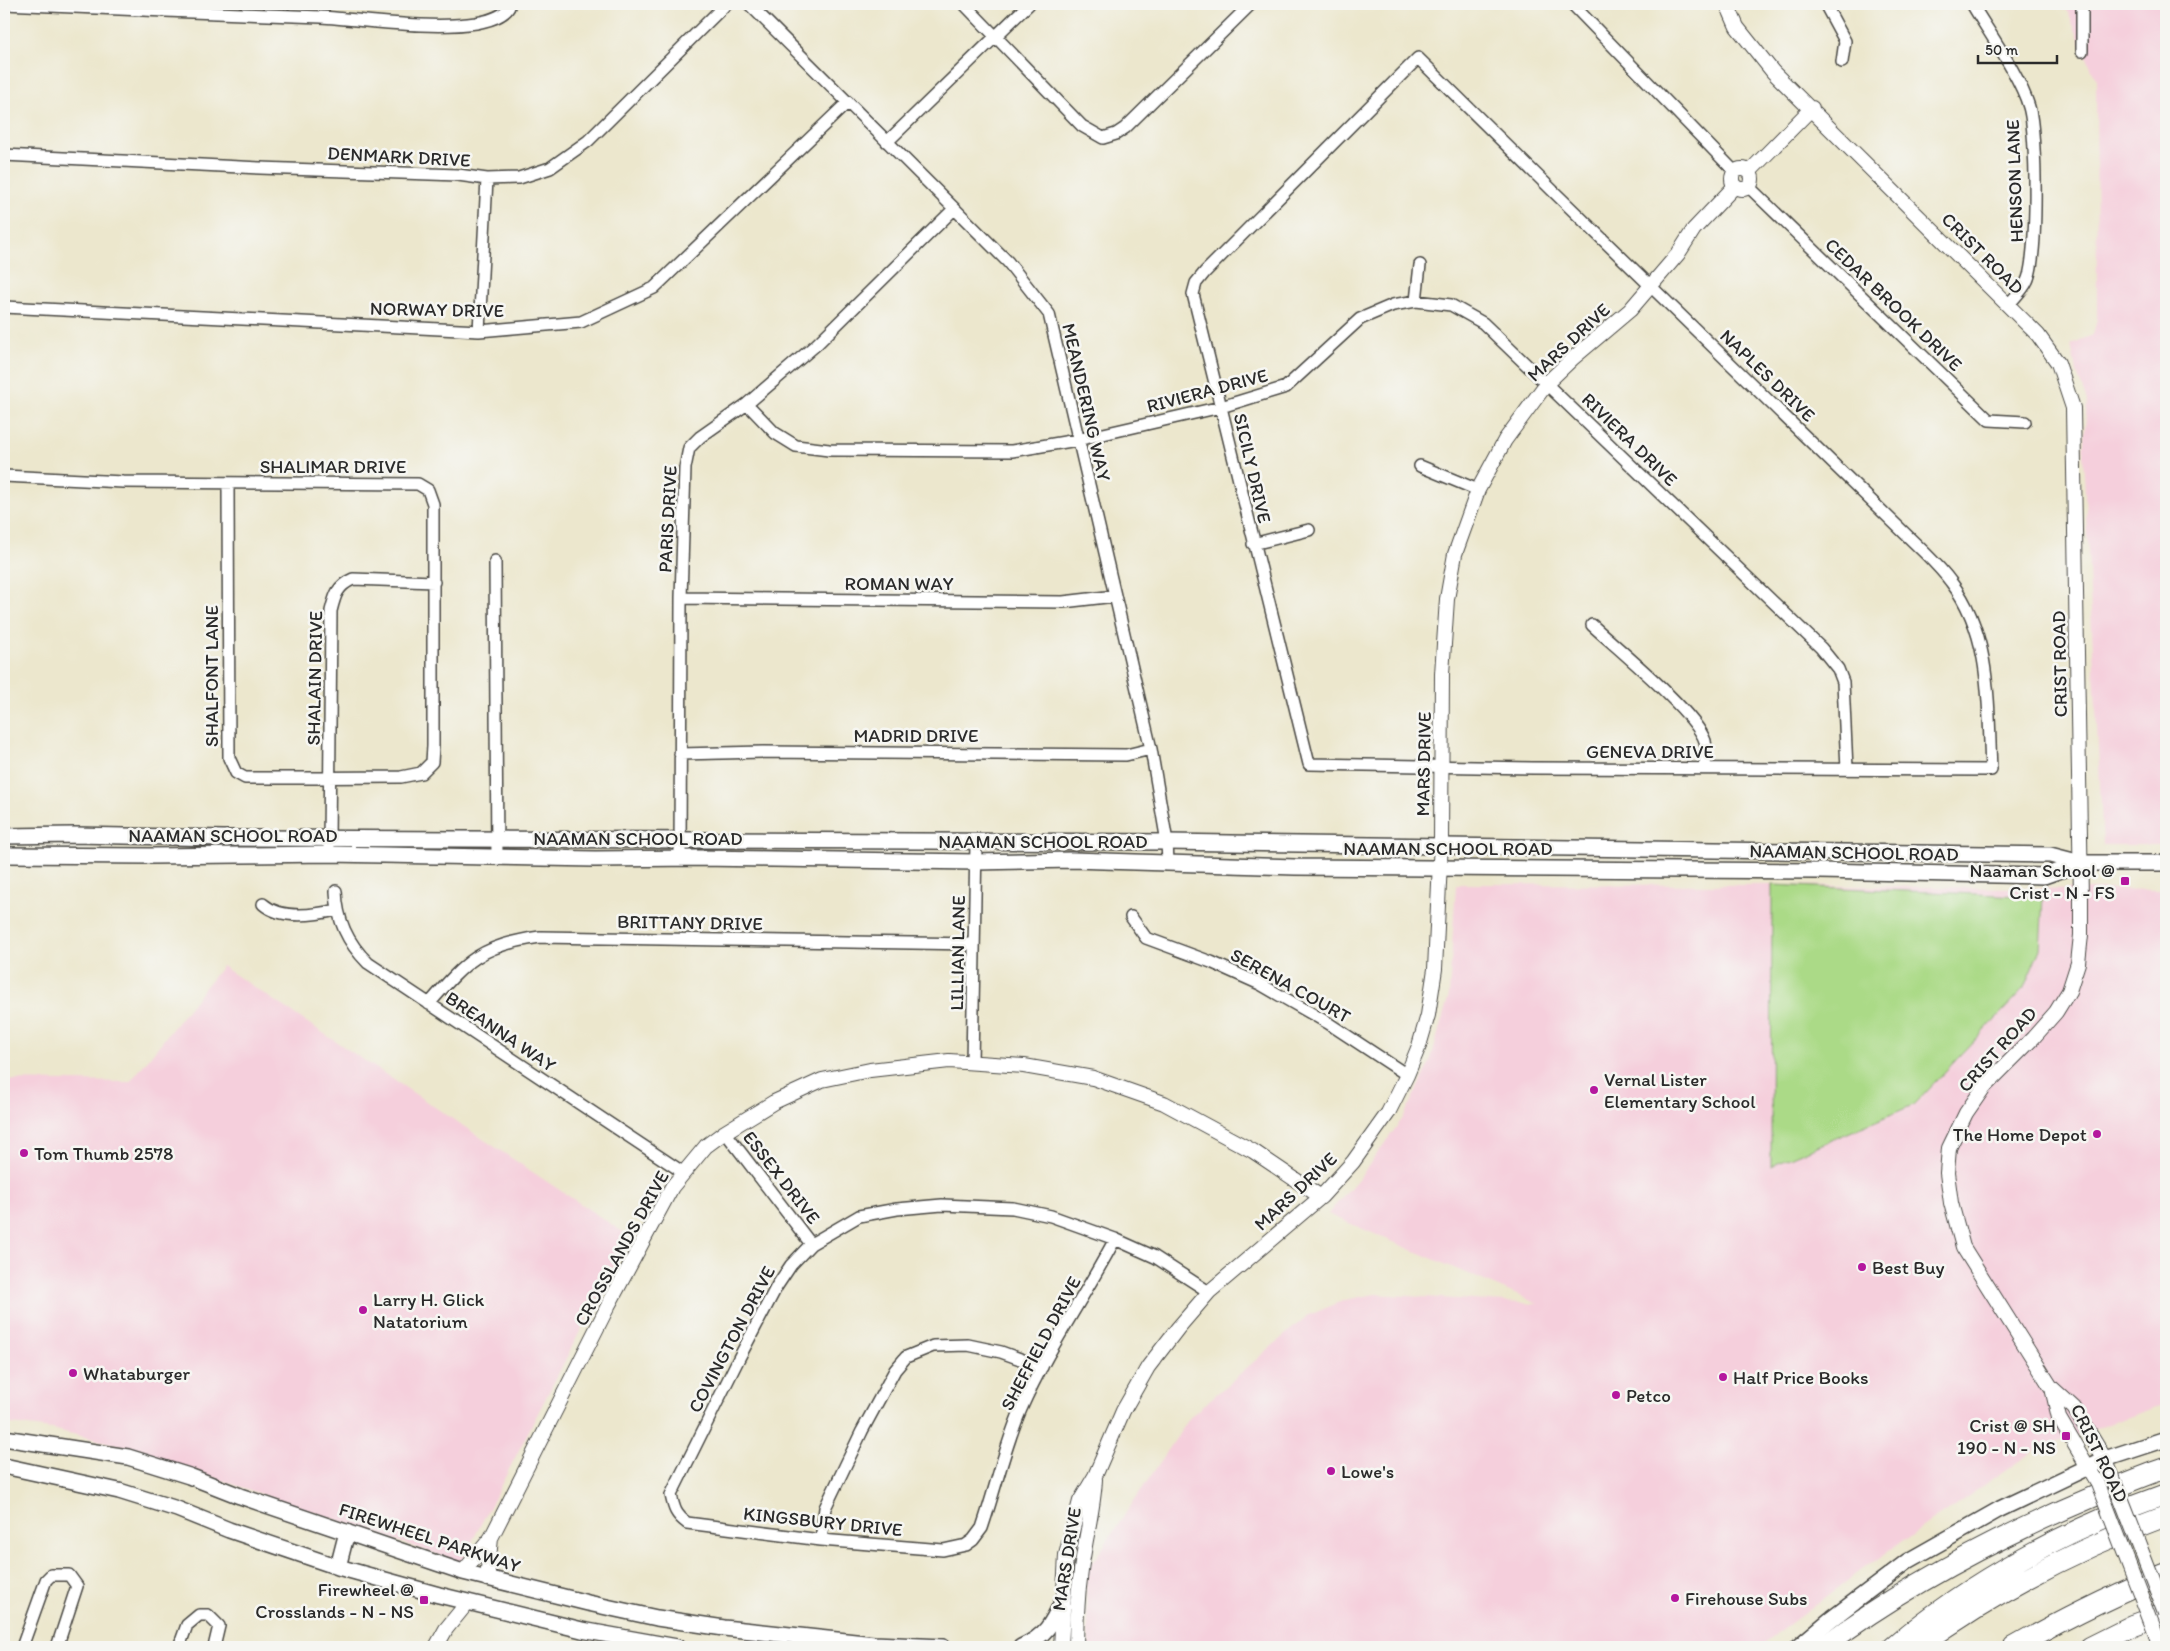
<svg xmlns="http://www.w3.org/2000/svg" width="2170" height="1651" font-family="Itim,sans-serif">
<rect width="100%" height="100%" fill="#f6f6f2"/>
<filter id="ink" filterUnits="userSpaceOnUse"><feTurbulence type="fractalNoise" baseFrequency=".02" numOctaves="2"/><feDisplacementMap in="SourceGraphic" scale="10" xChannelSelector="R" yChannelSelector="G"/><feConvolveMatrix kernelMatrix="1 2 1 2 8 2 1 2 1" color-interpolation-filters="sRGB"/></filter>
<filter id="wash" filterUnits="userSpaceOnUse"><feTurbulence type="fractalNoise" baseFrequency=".0096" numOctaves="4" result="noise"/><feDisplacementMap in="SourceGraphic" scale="20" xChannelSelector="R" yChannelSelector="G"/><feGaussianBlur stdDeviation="1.12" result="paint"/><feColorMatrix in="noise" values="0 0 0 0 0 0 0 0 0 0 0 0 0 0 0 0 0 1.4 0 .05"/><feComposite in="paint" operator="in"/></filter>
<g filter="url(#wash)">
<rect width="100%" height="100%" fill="#ece7cd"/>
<path fill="#f5cfdc" d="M2063 4H2166V845H2103L2083 454 2087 401 2076 371 2071 344 2093 335 2097 319 2096 79 2069 15Z
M1456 884 1772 885 2166 890V1404L2035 1450 1866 1567 1759 1647H1089L1085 1574 1191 1416 1307 1316 1345 1300 1375 1294 1538 1304 1328 1214 1363 1173 1403 1118 1430 1062 1449 995Z
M222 966 629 1236 461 1563 122 1446 52 1429 4 1423V1080L130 1082Z"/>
<path fill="#abda87" stroke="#6b8259" d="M1772 885 2043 897 2040 949 2023 990 1913 1105 1771 1166Z"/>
</g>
<g filter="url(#ink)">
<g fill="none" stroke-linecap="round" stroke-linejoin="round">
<defs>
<path id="minor" d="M4 4C110 9 215 13 321 17 368 20 430 30 476 23 487 21 507 16 510 4
M749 4 1008 262 1049 314 1151 749 1167 842 1168 862
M964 4 1082 126 1103 138 1116 134 1125 128 1251 4
M1572 4 1735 172
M1825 4 1845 41 1842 62
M1972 4C1989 33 2020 76 2029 107 2037 133 2038 259 2027 281 2023 290 2014 298 2008 305
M2082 4V51
M1418 58 1554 192 1925 553C1934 562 1943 571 1951 582 1992 635 1988 706 1991 770L1533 768 1309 764 1193 294 1196 283 1205 272Z
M887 142 1029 4
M4 155 260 168 458 175 487 179 519 178 550 168 588 141 726 4
M1749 187 1989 420 2025 422
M1416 301 1420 265
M4 307 479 331 581 322 654 288 848 102
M479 331 487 179
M747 404 775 433 796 446 829 450 1012 451 1077 440 1221 407 1286 387 1360 319 1393 305 1416 301 1451 305 1483 323 1821 648 1838 669 1843 682 1847 769
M1420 466 1478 490
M4 476 123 482 418 484 428 490 433 504V746L432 762 421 773 401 777 245 778 236 773 229 758 228 484
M1253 544 1309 530
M495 561 497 858
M681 598 1063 602 1115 596
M1592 625C1617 648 1696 713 1705 741 1707 749 1705 760 1705 768
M680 754 763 752 1126 755 1151 749
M329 846 331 611C335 595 337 586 353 579L434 582
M680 858 681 598 685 468 689 448 700 437 747 404 817 344 954 209
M336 891C337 920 347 942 368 963L684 1173
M263 904C281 920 315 915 337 910
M1131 917 1146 938 1211 962 1260 984 1328 1023 1407 1075
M429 1004C466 961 481 945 540 937L974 944
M972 1063 976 843
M725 1132 811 1244
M1115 1239C1085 1296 1047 1350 1021 1409 1005 1446 995 1490 982 1528L973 1540 966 1545 943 1550 821 1540 687 1523C676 1515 674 1509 671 1495L739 1358 777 1286 791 1265 811 1244 859 1216 897 1209 942 1205 1013 1208 1051 1216 1115 1239 1155 1257 1209 1292
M821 1540 825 1508 862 1431 895 1370 906 1357 933 1346 968 1345 1001 1352 1042 1367
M22 1647 46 1580 51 1575H69L77 1586 57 1647
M179 1647 187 1625 199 1615H208L219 1626 214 1647"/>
<path id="tertiary" d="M1727 4 1737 27 1773 72 2038 335 2058 363 2073 408 2081 897V935L2078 963 2069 991 2056 1012 2033 1038 1984 1087 1966 1113 1949 1148 1947 1173 1951 1203 1963 1247 2051 1387 2074 1408 2105 1459 2113 1478
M1732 179a10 10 0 1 1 20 0a10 10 0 1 1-20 0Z
M1750 171 1812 108
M2052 1388 2059 1418 2098 1484
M463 1572 491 1538 608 1306 672 1187 706 1146 725 1132 774 1102 822 1080 870 1070 949 1061 1024 1066 1093 1078 1164 1103 1253 1151 1321 1197
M487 1579 491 1538
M2156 1635 2160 1647
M436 1647 446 1629 468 1602
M1061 1647 1066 1555 1080 1501 1095 1476 1123 1411 1148 1367 1178 1328 1209 1292 1321 1197 1353 1162 1388 1113 1407 1075 1419 1046 1428 1015 1435 969 1441 841 1442 674 1447 599 1455 554 1478 490 1505 440 1547 383 1572 359 1630 310 1678 254 1694 229 1735 186
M1076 1647C1076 1611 1079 1575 1086 1540 1090 1519 1094 1500 1095 1479"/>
<path id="secondary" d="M4 836 75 835 223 838 1167 842 2050 855 2081 863H2166
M4 855 151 856 330 854 595 859 698 858 976 862 1072 860 1295 867 1820 871 2044 876 2081 863
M4 1438 128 1457 189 1476 240 1496 463 1572 588 1603 657 1618 724 1628 874 1644 943 1647
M4 1466 119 1491 177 1509 229 1530 338 1567 439 1595 582 1630 677 1647
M338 1567 347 1532
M1021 1647C1046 1636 1052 1624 1063 1600
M1798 1647 1830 1620 1908 1561 2000 1509 2105 1459 2166 1439"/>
<path id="motorway" d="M1823 1647C1906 1585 2000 1536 2095 1496 2119 1486 2142 1476 2166 1468
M1893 1647C1971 1580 2069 1528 2166 1494
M1918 1647C1994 1592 2078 1548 2166 1516
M2014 1647C2064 1619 2113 1594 2166 1573
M2089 1647 2133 1625 2166 1613"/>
</defs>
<use href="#minor" stroke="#484743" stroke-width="14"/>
<use href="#tertiary" stroke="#484743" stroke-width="16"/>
<use href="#secondary" stroke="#484743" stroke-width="18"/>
<use href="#motorway" stroke="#484743" stroke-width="22"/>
<use href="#minor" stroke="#fff" stroke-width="11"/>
<use href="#tertiary" stroke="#fff" stroke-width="14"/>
<use href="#secondary" stroke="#fff" stroke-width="15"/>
<use href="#motorway" stroke="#fff" stroke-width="20"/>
<defs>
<path id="tertiary-bridge" d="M2113 1478 2166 1614
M2098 1484 2156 1635"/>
</defs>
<use href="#tertiary-bridge" stroke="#484743" stroke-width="16" stroke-linecap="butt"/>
<use href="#tertiary-bridge" stroke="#fff" stroke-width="14"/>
</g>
</g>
<g fill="#b5179e" stroke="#f6f6f2" stroke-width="2">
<rect x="2120" y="876" width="10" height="10" rx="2.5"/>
<circle cx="1594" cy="1090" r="5"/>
<circle cx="2097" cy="1134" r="5"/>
<circle cx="24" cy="1153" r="5"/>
<circle cx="1862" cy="1267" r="5"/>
<circle cx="363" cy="1310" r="5"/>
<circle cx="73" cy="1373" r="5"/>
<circle cx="1723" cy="1377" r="5"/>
<circle cx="1616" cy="1395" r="5"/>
<rect x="2061" y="1431" width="10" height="10" rx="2.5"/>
<circle cx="1331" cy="1471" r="5"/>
<circle cx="1675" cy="1598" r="5"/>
<rect x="419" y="1595" width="10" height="10" rx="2.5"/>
</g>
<g text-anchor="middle" stroke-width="5" stroke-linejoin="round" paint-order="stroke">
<g font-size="19" fill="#2b2b2b" stroke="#f6f6f2">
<text transform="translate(399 156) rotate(3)" y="7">DENMARK DRIVE</text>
<text transform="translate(2014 181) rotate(-92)" y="7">HENSON LANE</text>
<text transform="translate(1983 253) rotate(45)" y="7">CRIST ROAD</text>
<text transform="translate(1894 304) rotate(44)" y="7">CEDAR BROOK DRIVE</text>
<text transform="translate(437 309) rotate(1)" y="7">NORWAY DRIVE</text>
<text transform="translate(1568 342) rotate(-43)" y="7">MARS DRIVE</text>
<text transform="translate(1768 375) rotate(44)" y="7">NAPLES DRIVE</text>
<text transform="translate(1207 390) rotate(-15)" y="7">RIVIERA DRIVE</text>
<text transform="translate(1087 402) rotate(77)" y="7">MEANDERING WAY</text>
<text transform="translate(1630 439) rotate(44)" y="7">RIVIERA DRIVE</text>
<text x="333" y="473">SHALIMAR DRIVE</text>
<text transform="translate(1253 468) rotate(77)" y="7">SICILY DRIVE</text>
<text transform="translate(667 519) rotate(-87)" y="7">PARIS DRIVE</text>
<text x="899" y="590">ROMAN WAY</text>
<text transform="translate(2059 664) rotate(-91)" y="7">CRIST ROAD</text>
<text transform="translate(211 676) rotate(-90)" y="7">SHALFONT LANE</text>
<text transform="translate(314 678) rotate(-89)" y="7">SHALAIN DRIVE</text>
<text x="916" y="742">MADRID DRIVE</text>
<text x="1650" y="758">GENEVA DRIVE</text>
<text transform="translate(1423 764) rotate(-89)" y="7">MARS DRIVE</text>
<text x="233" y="842">NAAMAN SCHOOL ROAD</text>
<text x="638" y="845">NAAMAN SCHOOL ROAD</text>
<text x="1043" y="848">NAAMAN SCHOOL ROAD</text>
<text x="1448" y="855">NAAMAN SCHOOL ROAD</text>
<text transform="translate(1854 852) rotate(1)" y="7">NAAMAN SCHOOL ROAD</text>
<text transform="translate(690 922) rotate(1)" y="7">BRITTANY DRIVE</text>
<text transform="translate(957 953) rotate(-89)" y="7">LILLIAN LANE</text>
<text transform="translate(1291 985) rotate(29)" y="7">SERENA COURT</text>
<text transform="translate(501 1031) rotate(34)" y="7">BREANNA WAY</text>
<text transform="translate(1997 1049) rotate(-48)" y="7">CRIST ROAD</text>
<text transform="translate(782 1177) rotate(52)" y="7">ESSEX DRIVE</text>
<text transform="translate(1295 1191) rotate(-43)" y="7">MARS DRIVE</text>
<text transform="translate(621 1248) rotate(-61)" y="7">CROSSLANDS DRIVE</text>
<text transform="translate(731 1339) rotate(-62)" y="7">COVINGTON DRIVE</text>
<text transform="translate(1040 1343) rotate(-62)" y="7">SHEFFIELD DRIVE</text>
<text transform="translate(2100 1453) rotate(64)" y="7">CRIST ROAD</text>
<text transform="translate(823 1521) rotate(6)" y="7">KINGSBURY DRIVE</text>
<text transform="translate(430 1537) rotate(18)" y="7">FIREWHEEL PARKWAY</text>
<text transform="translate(1066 1559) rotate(-81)" y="7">MARS DRIVE</text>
</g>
<g font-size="19" fill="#2b2b2b" stroke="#f6f6f2" text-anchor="start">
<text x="2115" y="877" text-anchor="end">Naaman School @<tspan x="2115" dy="22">Crist - N - FS</tspan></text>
<text x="1604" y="1086">Vernal Lister<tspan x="1604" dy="22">Elementary School</tspan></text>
<text x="2087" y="1141" text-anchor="end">The Home Depot</text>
<text x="34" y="1160">Tom Thumb 2578</text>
<text x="1872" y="1274">Best Buy</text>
<text x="373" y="1306">Larry H. Glick<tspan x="373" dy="22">Natatorium</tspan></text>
<text x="83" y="1380">Whataburger</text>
<text x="1733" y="1384">Half Price Books</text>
<text x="1626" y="1402">Petco</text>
<text x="2056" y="1432" text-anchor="end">Crist @ SH<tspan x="2056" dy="22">190 - N - NS</tspan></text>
<text x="1341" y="1478">Lowe's</text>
<text x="414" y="1596" text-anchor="end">Firewheel @<tspan x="414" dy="22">Crosslands - N - NS</tspan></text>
<text x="1685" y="1605">Firehouse Subs</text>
</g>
</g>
<rect width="2170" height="1651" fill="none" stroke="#f6f6f2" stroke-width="20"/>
<path d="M1978 55v8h79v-8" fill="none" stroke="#2b2b2b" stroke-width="2.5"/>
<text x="1985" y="55" font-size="15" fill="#2b2b2b" stroke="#f6f6f2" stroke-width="4" paint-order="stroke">50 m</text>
</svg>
